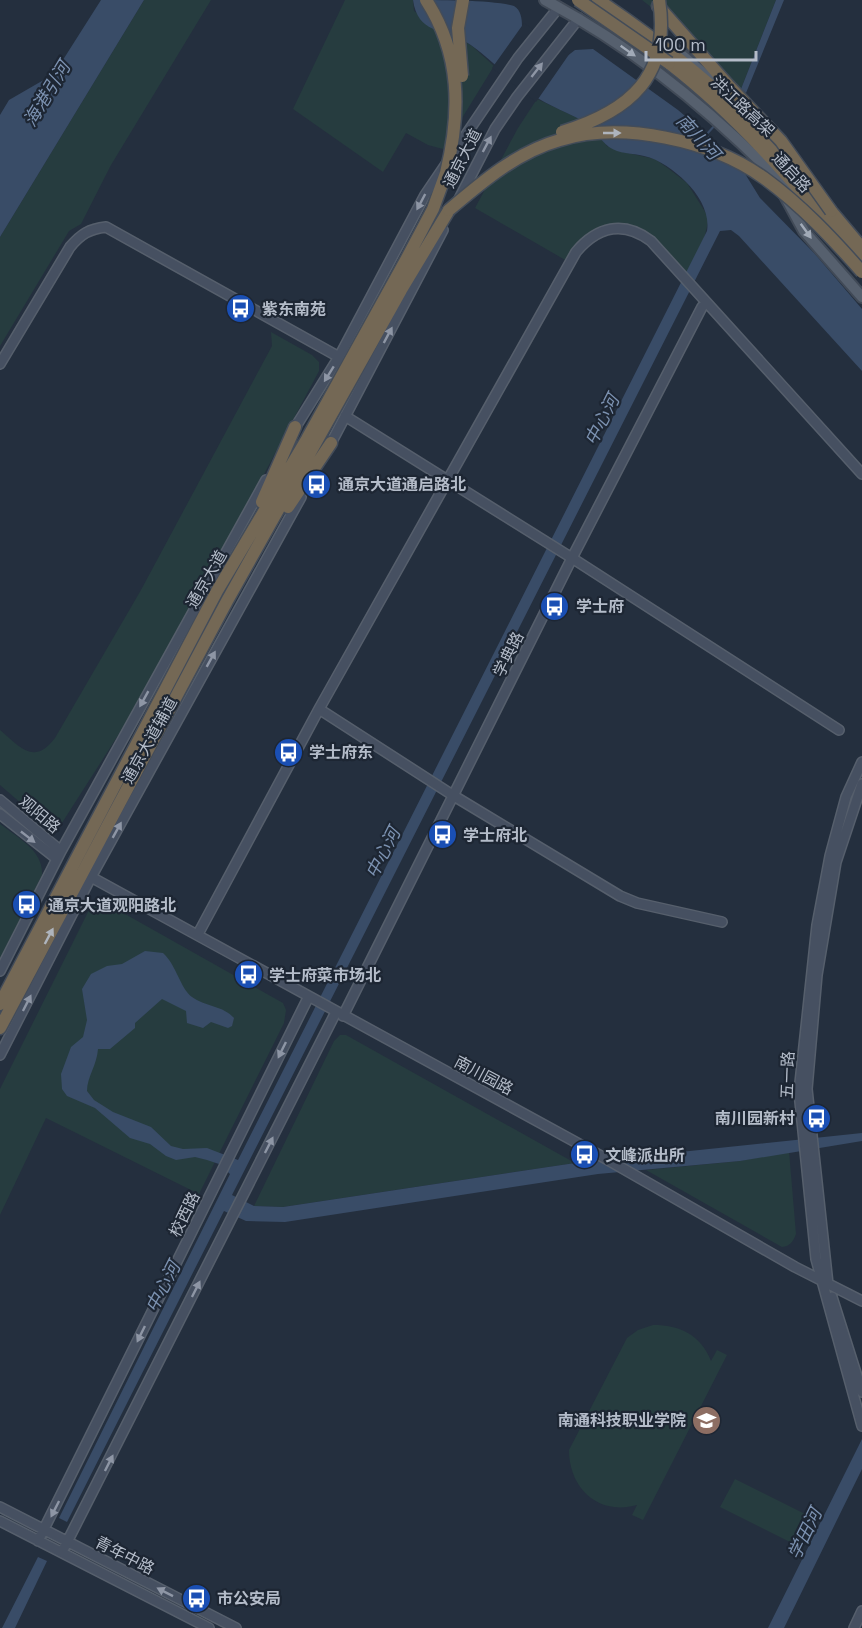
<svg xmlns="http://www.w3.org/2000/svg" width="862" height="1628" font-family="'Space Grotesk','Noto Sans SC',sans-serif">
<rect width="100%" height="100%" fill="#242f3e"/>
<path fill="#263c3f" d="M144 0H211L111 165 81 224 69 231 0 346V237Z
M345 0H413L414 11 472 46 494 66 443 149 428 145 406 133 383 172 293 109Z
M642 0H776L741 89 689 37Z
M537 99 584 121 595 130 607 146 623 152 655 159 669 169 687 183 709 218 704 239 687 272 663 248 639 230 598 229 567 261 475 208 518 128Z
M271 332 312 355 319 362V371L196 602 131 715 60 826 52 830 0 785V730C20 747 34 766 55 738L141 590 272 346Z
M0 824C17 837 44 851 42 875L0 959Z
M102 901 283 1003 286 1010 284 1023 199 1194 46 1118 0 1215V1089L92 904Z
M340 1035H346L575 1163 283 1207 254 1206 334 1041Z
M789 1151 796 1234C793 1242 790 1246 782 1247L646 1170 740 1161Z
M653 1325C680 1325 701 1335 711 1361L717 1350 727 1355 643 1520 632 1515 637 1505C598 1516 569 1488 569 1450L627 1338 638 1330Z
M735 1479 813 1518 798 1546 720 1507Z"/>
<path fill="#394c67" d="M101 0H144L0 237V115L9 100 54 74Z
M413 0C437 0 496 0 514 6 521 10 522 19 522 26L566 57 575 50 593 49 678 110 719 145 739 164 760 198 815 254 862 309V371L739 236 731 230 720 231 232 1195 254 1206 283 1207 575 1163 862 1133V1141L740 1161 598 1174 285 1222 246 1221 224 1211 67 1522 59 1518 230 1174 219 1164 207 1160 195 1157 176 1160 166 1156 150 1144 130 1138 95 1108 67 1096 62 1089 61 1074 71 1047 83 1037 87 1020 82 989 91 974 107 966 122 964 145 951 163 953C177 966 180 988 192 997 204 1006 224 1006 234 1018L232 1026 228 1028 211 1022 203 1028 187 1023 186 1011 162 999 135 1023V1028L110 1049H98C97 1065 87 1077 87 1091L94 1100 113 1112 151 1127 171 1146 183 1149 207 1148 238 1160 707 231C710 213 699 195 686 182 675 171 659 159 644 156 632 153 619 154 609 147 599 140 595 127 583 121 562 110 542 103 523 88 506 76 482 51 466 42 442 28 418 34 413 0Z
M776 0H784L746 93 741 89Z
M862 1439V1469L784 1628H768Z
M38 1557 47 1561 15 1628H2Z"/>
<path fill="#242f3e" d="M524 23 566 53H570L536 102 492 68Z"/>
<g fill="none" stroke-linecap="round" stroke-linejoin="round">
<path stroke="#394c67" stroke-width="2" d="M706 135 716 124"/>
<defs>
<path id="secondary" d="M459 199 495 129 517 97 579 18
M0 364 70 247C81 234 89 229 106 227L339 357
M345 416 572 558 839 730
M293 431 339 357 425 195 518 58 559 7
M328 449 443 230
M319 709 454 796 620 896 637 903 722 922
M862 762 846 797 830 856 817 925 799 1092 816 1259 862 1426
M0 800 61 851
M0 814 57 859
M91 877 601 1156 795 1267 862 1301
M198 934 319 709 576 252C597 227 623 220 651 241L862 474
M0 971 61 851 266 480
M343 1016 572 558 702 307
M0 1055 91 877 301 497
M828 1284 807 1089 817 975 836 862 862 784
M832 1297 862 1392
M0 1507 236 1628
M0 1521 209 1628
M38 1541 308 998
M62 1552 336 1012
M854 1628 862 1611"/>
<path id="primary" d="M545 0C641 51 722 119 796 198
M672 47 731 96
M785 196 804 231 862 297"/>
<path id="highway" d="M598 0C673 50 741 107 800 175
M658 6 728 85
M669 63C744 121 801 191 862 263
M825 204 862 248
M262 502 295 427
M288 507 331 443
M0 1004 217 591 307 439 406 260 433 209 446 173
M0 1028 227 601 401 290 449 210"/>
</defs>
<use href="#secondary" stroke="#565f6c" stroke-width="12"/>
<use href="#primary" stroke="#414a57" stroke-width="14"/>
<use href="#highway" stroke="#434c59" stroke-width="15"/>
<use href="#secondary" stroke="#465061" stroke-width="9"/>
<use href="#primary" stroke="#56606e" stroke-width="10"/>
<use href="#highway" stroke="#746855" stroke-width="12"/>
<defs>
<path id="highway-bridge" d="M426 0C461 54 461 112 446 173
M578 0 669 63
M462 76 458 28 463 0
M728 85 781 141 831 211
M562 132C630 111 671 76 659 0
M449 210C482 182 517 152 560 140 622 121 711 140 764 178 801 205 832 238 862 272"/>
</defs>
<use href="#highway-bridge" stroke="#434c59" stroke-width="15" stroke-linecap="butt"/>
<use href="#highway-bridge" stroke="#746855" stroke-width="12"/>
</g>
<defs><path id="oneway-solid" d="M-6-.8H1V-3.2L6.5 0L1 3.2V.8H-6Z" transform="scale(1.5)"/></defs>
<g fill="#a1aab7">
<use href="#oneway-solid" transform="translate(628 51) rotate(35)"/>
<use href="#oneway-solid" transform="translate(806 231) rotate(54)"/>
</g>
<g fill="#8e96a5">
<use href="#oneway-solid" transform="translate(537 70) rotate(-52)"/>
<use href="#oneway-solid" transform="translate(487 144) rotate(-62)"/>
<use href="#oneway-solid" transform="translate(421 202) rotate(118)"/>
<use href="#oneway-solid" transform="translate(388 335) rotate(-62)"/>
<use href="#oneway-solid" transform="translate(329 374) rotate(122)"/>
<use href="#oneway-solid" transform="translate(211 659) rotate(-61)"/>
<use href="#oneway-solid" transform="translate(144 699) rotate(119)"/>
<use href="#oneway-solid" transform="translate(117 830) rotate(-61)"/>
<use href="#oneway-solid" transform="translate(28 837) rotate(38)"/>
<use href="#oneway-solid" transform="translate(27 1003) rotate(-63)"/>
<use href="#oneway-solid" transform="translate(282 1050) rotate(116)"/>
<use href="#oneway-solid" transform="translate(269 1145) rotate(-63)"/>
<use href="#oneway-solid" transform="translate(196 1289) rotate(-63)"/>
<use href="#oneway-solid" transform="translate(141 1334) rotate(116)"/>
<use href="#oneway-solid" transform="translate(109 1463) rotate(-63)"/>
<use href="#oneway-solid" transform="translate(55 1509) rotate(117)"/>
<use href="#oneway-solid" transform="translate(165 1592) rotate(-153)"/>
</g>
<g fill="#aeb4bd">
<use href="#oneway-solid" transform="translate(612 133)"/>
<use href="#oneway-solid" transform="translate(49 936) rotate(-62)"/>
</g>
<defs>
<symbol id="bus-disc" viewBox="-11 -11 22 22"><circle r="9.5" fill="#1a4fb4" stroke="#1d2633"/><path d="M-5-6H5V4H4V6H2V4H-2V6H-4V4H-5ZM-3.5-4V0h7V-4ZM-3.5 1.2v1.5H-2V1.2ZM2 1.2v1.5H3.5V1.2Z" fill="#fff"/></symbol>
<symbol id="university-disc" viewBox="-11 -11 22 22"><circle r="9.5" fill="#8d6e63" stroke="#1d2633"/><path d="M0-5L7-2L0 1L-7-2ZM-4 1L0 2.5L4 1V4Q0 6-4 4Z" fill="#fff"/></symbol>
</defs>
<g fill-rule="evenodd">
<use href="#bus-disc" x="224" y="292" width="33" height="33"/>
<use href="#bus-disc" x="300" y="468" width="33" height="33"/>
<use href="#bus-disc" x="538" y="590" width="33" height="33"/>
<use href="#bus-disc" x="272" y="736" width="33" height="33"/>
<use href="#bus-disc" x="426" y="818" width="33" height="33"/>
<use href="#bus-disc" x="10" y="888" width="33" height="33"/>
<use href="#bus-disc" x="232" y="958" width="33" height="33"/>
<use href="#bus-disc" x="800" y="1102" width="33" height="33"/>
<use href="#bus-disc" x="568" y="1138" width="33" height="33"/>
<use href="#university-disc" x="690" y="1404" width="33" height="33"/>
<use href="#bus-disc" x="180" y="1582" width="33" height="33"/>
</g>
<g text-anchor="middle" stroke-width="4.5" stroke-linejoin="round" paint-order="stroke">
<g font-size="16" fill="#b4bcc9" stroke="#1d2633">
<text transform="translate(743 106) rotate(43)" y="6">洪江路高架</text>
<text transform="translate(462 158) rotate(-63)" y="6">通京大道</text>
<text transform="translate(792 172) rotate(47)" y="6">通启路</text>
<text transform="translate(206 579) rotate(-60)" y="6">通京大道</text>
<text transform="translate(508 654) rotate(-64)" y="6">学典路</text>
<text transform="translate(149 740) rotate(-61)" y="6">通京大道辅道</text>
<text transform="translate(40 814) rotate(40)" y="6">观阳路</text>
<text transform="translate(484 1075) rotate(28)" y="6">南川园路</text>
<text transform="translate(787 1075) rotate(-88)" y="6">五一路</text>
<text transform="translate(184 1214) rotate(-64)" y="6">校西路</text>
<text transform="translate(125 1555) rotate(27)" y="6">青年中路</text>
</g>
<g font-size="16" font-weight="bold" fill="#b4bcc9" stroke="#1d2633" text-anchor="start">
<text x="262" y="315">紫东南苑</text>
<text x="338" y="490">通京大道通启路北</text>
<text x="576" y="612">学士府</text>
<text x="309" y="758">学士府东</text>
<text x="463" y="841">学士府北</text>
<text x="48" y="911">通京大道观阳路北</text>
<text x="269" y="981">学士府菜市场北</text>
<text x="795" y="1124" text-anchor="end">南川园新村</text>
<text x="605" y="1161">文峰派出所</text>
<text x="686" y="1426" text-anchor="end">南通科技职业学院</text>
<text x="217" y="1604">市公安局</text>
</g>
<g font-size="18" font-style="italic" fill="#7c92b1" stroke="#1d2633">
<text transform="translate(47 94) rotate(-59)" y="6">海港引河</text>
<text transform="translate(698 137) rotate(47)" y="6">南川河</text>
<text transform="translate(602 420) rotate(-63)" y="6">中心河</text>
<text transform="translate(383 853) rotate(-63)" y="6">中心河</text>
<text transform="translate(163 1287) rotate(-63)" y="6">中心河</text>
<text transform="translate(805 1534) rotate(-64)" y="6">学田河</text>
</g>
</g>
<path d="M646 51v9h110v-9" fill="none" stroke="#b4bcc9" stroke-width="3"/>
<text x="655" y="51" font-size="18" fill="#b4bcc9" stroke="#1d2633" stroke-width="4.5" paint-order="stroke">100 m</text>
</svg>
